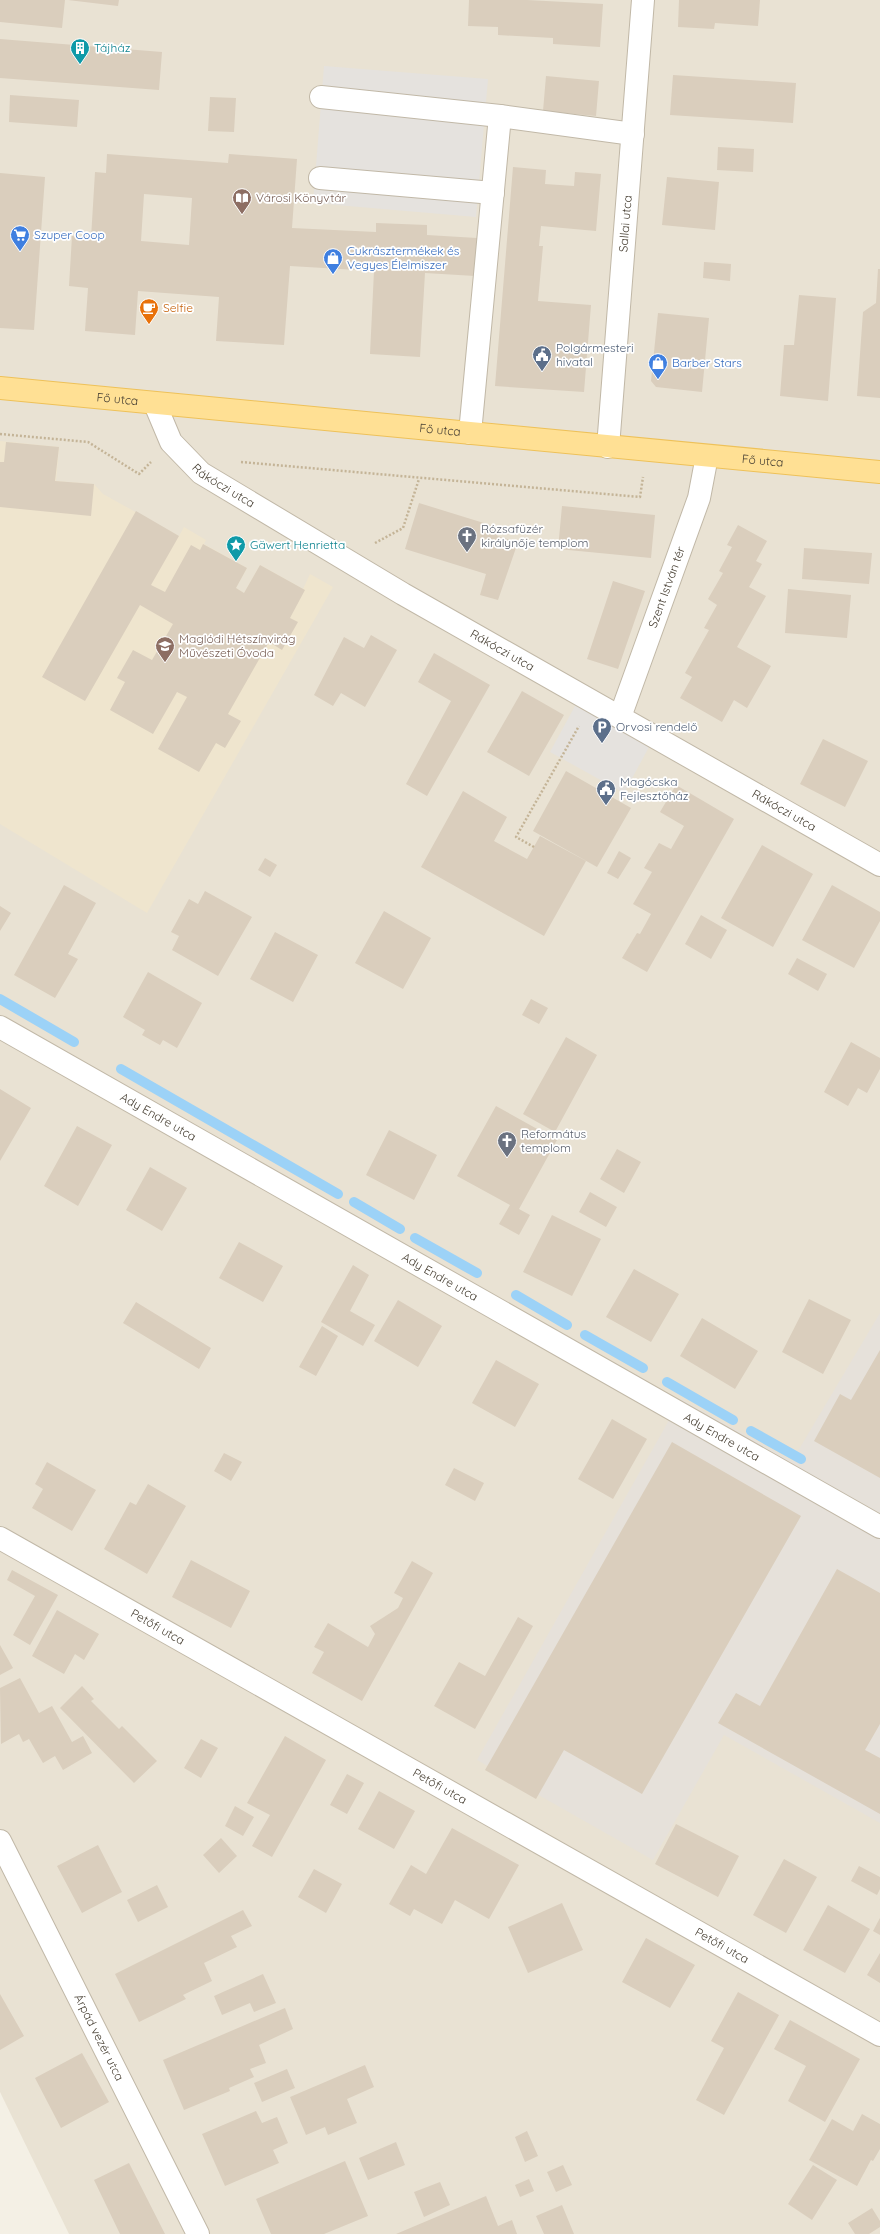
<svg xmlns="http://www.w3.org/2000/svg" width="880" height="2234" font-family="Quicksand,sans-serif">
<rect width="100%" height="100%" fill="#f4f0e5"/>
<path fill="#e9e2d3" d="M0 0H880V2234H69L0 2092Z"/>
<path fill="#e6e1da" d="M880 1313V1823L724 1735 653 1860 477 1760 681 1399 792 1461Z"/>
<path fill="#efe5ce" d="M0 441 59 447 56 481 94 484 103 494 179 536 184 527 206 540 204 544 247 568 236 588 244 593 260 565 303 589 310 574 333 587 147 913 0 824Z"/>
<path fill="#e5e2de" d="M324 66 488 79 476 217 313 203Z
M581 695 655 736 624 793 550 752Z"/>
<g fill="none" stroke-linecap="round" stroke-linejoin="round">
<path stroke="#9cd2f7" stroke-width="10" d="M0 999 74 1042
M121 1069 338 1194
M354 1202 400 1229
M415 1238 477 1273
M516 1295 567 1325
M585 1335 643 1368
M667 1382 733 1420
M751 1431 801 1459"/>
</g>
<path fill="#dacebd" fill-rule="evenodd" d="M0 0H65L62 28 0 22Z
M68 0H119L118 6Z
M469 0H527L603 4 600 47 553 44V38L498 35V27L468 26Z
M679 0H760L758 26 715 23 714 29 678 27Z
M0 39 162 52 159 90 0 78Z
M673 75 796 83 793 123 670 115Z
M546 76 599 81 596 116 543 111Z
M10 95 79 100 77 127 9 122Z
M210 97 236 98 234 132 208 131Z
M718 147 754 149 753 172 717 170Z
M107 154 228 163 229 154 297 159 292 228 376 232V223L427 225V235L477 238 475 276 425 273 420 357 370 354 374 271 290 266 284 345 216 341 219 297 138 291 135 335 85 331 88 288 69 286 72 236 91 238 95 172 106 173ZM144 194 192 198 189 245 141 241Z
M513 167 546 170 545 184 574 186 575 172 601 174 596 231 541 226 539 246H543L538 301 591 305 584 392 495 386Z
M0 173 45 177 34 330 0 328Z
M667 177 719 182 715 230 662 225Z
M704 262 731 264 730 281 703 278Z
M878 269H880V398L857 396 863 312 876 303Z
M799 295 836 298 828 401 780 396 784 345H794Z
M658 313 709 318 702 392 656 387 651 381Z
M6 442 59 447 55 481 94 484 91 516 0 507V462H4Z
M419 503 500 528 497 536 518 542 498 600 480 595 486 574 405 549Z
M562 506 655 515 651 558 558 549Z
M136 511 179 536 151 585 165 592 191 545 200 550 203 544 247 568 236 588 244 593 260 565 305 590 290 618 298 622 282 650 269 642 228 714 241 721 225 748 216 743 199 772 158 749 187 697 177 692 153 734 110 710 125 682 117 678 133 650 152 660 173 624 140 605 85 701 42 677Z
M738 525 767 541 756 561 762 564 749 587 766 596 737 647 771 666 747 708 734 700 722 722 680 698 692 677 685 673 709 630 704 628 717 605 708 599 723 573 719 571 732 547 727 545Z
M804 548 872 553 869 584 802 579Z
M613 581 645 591 618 669 587 659Z
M788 589 851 595 847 638 785 633Z
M371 635 397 650 365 707 341 693 333 706 314 695 344 637 364 648Z
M434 653 490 685 427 796 406 784 451 701 418 682Z
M522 691 564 715 529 776 487 752Z
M823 739 868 761 845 807 800 784Z
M566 771 631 808 597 867 533 831Z
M676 785 734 819 647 972 622 958 637 933 640 934 651 914 633 904 652 872 644 868 659 843 671 849 684 826 660 812Z
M463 791 507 817 494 841 527 859 540 836 586 861 544 936 421 867Z
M762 845 813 874 773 947 721 918Z
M619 851 631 858 618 879 607 873Z
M265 858 277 865 270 877 258 870Z
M64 885 96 903 68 954 78 959 55 998 14 975Z
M832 885 880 912V921L854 968 802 940Z
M205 891 252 917 218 976 172 950 179 936 171 932 189 899 198 904Z
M0 906 11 913 0 931Z
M384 911 431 938 403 989 355 963Z
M701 915 727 930 711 959 685 944Z
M275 932 318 955 293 1002 250 979Z
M797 958 827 974 818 991 788 974Z
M148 972 202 1003 177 1048 163 1040 160 1045 142 1035 145 1030 123 1017Z
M531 999 548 1008 539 1024 522 1015Z
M566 1037 597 1055 555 1132 523 1114Z
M851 1042 880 1058V1069L867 1093 858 1088 848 1106 824 1092Z
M0 1089 31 1108 0 1161Z
M496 1106 557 1140 519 1209 530 1215 519 1235 499 1224 510 1205 457 1176Z
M77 1126 112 1145 78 1206 44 1186Z
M389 1130 437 1155 414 1200 366 1175Z
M617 1149 641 1162 624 1193 600 1179Z
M150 1167 187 1188 162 1231 126 1210Z
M590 1192 617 1207 606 1227 579 1212Z
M552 1215 601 1239 572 1296 523 1272Z
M239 1242 283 1266 263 1302 219 1278Z
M353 1265 369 1275 350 1311 375 1325 363 1346 321 1322Z
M634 1269 679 1294 651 1342 606 1317Z
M809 1299 851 1320 823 1374 782 1352Z
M398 1300 442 1326 418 1367 374 1341Z
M136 1302 211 1348 199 1369 123 1323Z
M702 1318 758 1351 735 1389 680 1356Z
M322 1326 338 1336 316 1376 299 1367Z
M880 1350V1478L814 1441 840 1394 851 1400Z
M496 1360 539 1384 515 1427 472 1403Z
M612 1419 647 1439 613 1499 578 1479Z
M672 1442 801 1516 642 1794 564 1750 536 1799 485 1770Z
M224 1453 242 1462 231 1481 214 1471Z
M47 1462 96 1490 72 1531 32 1508 43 1489 35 1484Z
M454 1468 484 1483 475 1501 445 1485Z
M148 1484 186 1506 147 1574 104 1549 130 1502 136 1505Z
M191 1560 250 1591 231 1628 172 1597Z
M412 1561 433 1573 362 1701 312 1673 324 1652 314 1647 328 1623 368 1647 375 1634 370 1626 398 1608 403 1598 394 1593Z
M837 1569 880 1593V1724L865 1750 880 1758V1814L718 1723 736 1693 760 1706Z
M12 1570 58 1595 30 1645 13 1635 35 1596 7 1580Z
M57 1610 99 1634 84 1660 75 1654 64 1674 32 1656Z
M518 1617 533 1626 475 1729 434 1706 459 1662 485 1676Z
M0 1645 13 1668 0 1675Z
M20 1678 39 1713 52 1706 72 1742 83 1736 92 1753 63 1770 55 1756 43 1763 29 1739 23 1742 19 1734 1 1744 0 1688Z
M82 1686 94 1699 91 1701 119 1729 122 1726 157 1761 134 1783 60 1708Z
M285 1736 326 1760 272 1857 252 1846 270 1815 247 1803Z
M201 1739 218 1748 201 1778 184 1768Z
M347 1774 364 1783 347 1814 330 1805Z
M379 1791 415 1811 394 1849 358 1829Z
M235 1806 254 1817 243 1836 225 1826Z
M676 1824 739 1856 718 1897 655 1864Z
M452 1828 519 1865 489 1919 455 1900 442 1924 414 1909 410 1916 389 1904 411 1865 426 1874Z
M221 1838 237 1856 219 1873 203 1855Z
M98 1845 122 1892 82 1913 57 1866Z
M784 1859 817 1877 786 1933 753 1915Z
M859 1866 880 1877V1889L877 1895 851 1881Z
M314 1869 342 1884 326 1913 298 1897Z
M157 1885 168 1907 138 1922 127 1900Z
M562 1903 583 1950 528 1973 508 1927Z
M828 1905 870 1929 845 1973 803 1950Z
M243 1910 252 1926 231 1936 237 1947 204 1963 212 1981 183 1995 186 1999 139 2022 115 1974Z
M880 1918V1935L873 1931Z
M646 1938 695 1965 670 2008 622 1982Z
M880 1953V1983L867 1975Z
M263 1974 276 2003 254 2012 250 2003 222 2015 214 1996Z
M738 1992 779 2015 724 2115 696 2100 724 2048 711 2041Z
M0 1994 24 2036 0 2050Z
M285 2008 293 2029 259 2045 266 2063 250 2069 254 2077 229 2088 230 2091 184 2110 163 2060Z
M790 2020 860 2059 825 2122 788 2101 806 2066 774 2049Z
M82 2053 109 2102 61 2128 35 2078Z
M365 2065 374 2087 347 2099 357 2123 328 2135 325 2127 306 2135 290 2097Z
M287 2069 295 2088 262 2102 254 2083Z
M256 2111 262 2123 277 2117 288 2143 273 2150 279 2163 225 2186 202 2134Z
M862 2114 880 2124V2149L873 2161 871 2160 857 2186 809 2160 832 2119 853 2131Z
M527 2131 538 2156 525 2162 515 2137Z
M396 2142 405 2165 368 2180 359 2158Z
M345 2161 368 2216 324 2234H271L256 2199Z
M129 2163 165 2234H120L94 2180Z
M563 2165 572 2185 556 2192 547 2172Z
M813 2165 837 2180 812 2220 788 2204Z
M529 2179 534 2191 520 2197 515 2185Z
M440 2182 450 2205 424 2217 414 2192Z
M486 2196 498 2226 512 2220 517 2234H396Z
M562 2205 574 2234H544L536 2216Z
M872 2208 880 2221V2227L869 2234H855L848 2223Z"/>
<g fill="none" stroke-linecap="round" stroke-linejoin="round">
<defs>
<g id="minor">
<path d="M321 97 500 116 633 134"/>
<path d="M320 178 493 193"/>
<path id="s1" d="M155 404 171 442 201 473 403 594 880 865"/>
<path d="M470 433 500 116"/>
<path id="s2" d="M608 447 643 0"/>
<path id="s3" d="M620 717 699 498 707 456"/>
<path id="s4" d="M0 1027 880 1527"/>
<path id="s5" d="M0 1538 880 2035"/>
<path id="s6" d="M0 1841 198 2234"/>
</g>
<g id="major">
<path id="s7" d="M0 388 880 472"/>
</g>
</defs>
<use href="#minor" stroke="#c1b8a7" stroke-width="24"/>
<use href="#major" stroke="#eec159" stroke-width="24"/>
<path stroke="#c4b497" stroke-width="2.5" stroke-dasharray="2 2" stroke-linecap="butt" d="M0 434 88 442 139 474 151 462
M241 462 640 497 643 477
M375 543 403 528 419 479
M534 847 516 837 579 726"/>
<use href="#minor" stroke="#fff" stroke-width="22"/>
<use href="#major" stroke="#ffe094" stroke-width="22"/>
</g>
<defs>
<symbol id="building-pin" viewBox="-11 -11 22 30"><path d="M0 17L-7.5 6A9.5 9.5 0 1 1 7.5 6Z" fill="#0f9aa8" stroke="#fff"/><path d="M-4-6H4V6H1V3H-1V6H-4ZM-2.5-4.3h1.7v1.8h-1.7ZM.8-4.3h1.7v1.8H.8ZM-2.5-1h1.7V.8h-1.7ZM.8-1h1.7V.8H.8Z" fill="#fff"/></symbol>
<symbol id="library-pin" viewBox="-11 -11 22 30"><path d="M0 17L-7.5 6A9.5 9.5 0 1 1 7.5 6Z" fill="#8d6e63" stroke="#fff"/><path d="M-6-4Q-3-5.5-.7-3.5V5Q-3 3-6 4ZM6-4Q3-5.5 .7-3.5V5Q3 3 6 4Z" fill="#fff"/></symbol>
<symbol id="supermarket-pin" viewBox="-11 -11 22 30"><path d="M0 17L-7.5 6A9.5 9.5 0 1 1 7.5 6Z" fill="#3f7fe0" stroke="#fff"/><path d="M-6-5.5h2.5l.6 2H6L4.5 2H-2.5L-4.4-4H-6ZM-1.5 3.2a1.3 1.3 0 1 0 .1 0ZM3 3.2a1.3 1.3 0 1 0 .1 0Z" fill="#fff"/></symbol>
<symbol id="shop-pin" viewBox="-11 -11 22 30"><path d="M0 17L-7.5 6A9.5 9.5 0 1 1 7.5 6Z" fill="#3f7fe0" stroke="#fff"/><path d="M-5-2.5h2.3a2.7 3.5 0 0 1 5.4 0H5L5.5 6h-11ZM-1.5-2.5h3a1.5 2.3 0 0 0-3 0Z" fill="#fff"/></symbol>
<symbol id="cafe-pin" viewBox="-11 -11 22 30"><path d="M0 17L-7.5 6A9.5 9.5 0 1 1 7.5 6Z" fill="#e8710a" stroke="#fff"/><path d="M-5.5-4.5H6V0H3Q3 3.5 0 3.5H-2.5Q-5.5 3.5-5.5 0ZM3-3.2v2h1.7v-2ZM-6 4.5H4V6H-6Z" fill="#fff"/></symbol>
<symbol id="civic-pin" viewBox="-11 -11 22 30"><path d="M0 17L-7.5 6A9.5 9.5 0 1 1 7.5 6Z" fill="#5c6f8a" stroke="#fff"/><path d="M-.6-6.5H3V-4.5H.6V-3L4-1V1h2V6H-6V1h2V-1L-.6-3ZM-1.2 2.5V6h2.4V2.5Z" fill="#fff"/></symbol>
<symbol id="church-pin" viewBox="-11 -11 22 30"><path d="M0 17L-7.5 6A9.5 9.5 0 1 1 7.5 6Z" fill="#6b7280" stroke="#fff"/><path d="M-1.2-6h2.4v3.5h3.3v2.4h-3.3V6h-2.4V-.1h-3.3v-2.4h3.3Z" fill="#fff"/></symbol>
<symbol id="sight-pin" viewBox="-11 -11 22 30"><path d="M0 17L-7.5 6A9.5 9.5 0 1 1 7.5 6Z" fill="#0f9aa8" stroke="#fff"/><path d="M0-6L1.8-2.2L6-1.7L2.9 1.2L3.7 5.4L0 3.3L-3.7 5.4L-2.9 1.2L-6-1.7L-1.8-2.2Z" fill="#fff"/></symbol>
<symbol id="school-pin" viewBox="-11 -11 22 30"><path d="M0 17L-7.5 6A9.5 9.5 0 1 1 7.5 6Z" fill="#8d6e63" stroke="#fff"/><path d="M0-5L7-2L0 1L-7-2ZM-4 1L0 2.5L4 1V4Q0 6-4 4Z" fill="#fff"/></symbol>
<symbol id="parking-pin" viewBox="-11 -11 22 30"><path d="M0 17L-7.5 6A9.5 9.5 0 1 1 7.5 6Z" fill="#5c6f8a" stroke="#fff"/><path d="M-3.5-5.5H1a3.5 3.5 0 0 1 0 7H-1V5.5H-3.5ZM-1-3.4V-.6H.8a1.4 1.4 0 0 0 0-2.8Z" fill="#fff"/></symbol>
</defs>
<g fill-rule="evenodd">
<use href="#building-pin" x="69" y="37" width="22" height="30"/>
<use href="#library-pin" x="231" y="187" width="22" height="30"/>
<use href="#supermarket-pin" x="9" y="224" width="22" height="30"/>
<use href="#shop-pin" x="322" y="247" width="22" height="30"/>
<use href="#cafe-pin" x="138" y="297" width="22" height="30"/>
<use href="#civic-pin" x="531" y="344" width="22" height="30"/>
<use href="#shop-pin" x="647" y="352" width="22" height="30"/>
<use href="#church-pin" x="456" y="525" width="22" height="30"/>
<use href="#sight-pin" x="225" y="534" width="22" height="30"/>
<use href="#school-pin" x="154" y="635" width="22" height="30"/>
<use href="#parking-pin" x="591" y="716" width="22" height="30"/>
<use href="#civic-pin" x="595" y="778" width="22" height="30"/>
<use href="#church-pin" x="496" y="1130" width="22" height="30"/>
</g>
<g text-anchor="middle" stroke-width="3.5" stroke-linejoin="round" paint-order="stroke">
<g font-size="12" fill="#0d838f" stroke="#fff" text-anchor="start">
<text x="94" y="52">Tájház</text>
<text x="250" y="549">Gäwert Henrietta</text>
</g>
<g font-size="12" fill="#785e54" stroke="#fff" text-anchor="start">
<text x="256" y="202">Városi Könyvtár</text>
<text x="179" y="643">Maglódi Hétszínvirág<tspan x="179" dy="14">Művészeti Óvoda</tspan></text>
</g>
<g font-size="12" fill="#484034" stroke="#fff">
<text dy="4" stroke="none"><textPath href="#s2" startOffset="224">Sallai utca</textPath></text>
<text dy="4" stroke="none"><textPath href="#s7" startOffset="118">Fő utca</textPath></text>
<text dy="4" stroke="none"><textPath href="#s7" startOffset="442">Fő utca</textPath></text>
<text dy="4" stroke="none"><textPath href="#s7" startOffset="766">Fő utca</textPath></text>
<text dy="4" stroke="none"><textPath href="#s1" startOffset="110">Rákóczi utca</textPath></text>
<text dy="4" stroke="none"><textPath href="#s3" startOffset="138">Szent István tér</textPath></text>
<text dy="4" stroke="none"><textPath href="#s1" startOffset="434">Rákóczi utca</textPath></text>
<text dy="4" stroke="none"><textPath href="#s1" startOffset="758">Rákóczi utca</textPath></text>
<text dy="4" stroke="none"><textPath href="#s4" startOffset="182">Ady Endre utca</textPath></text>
<text dy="4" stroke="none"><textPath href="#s4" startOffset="506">Ady Endre utca</textPath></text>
<text dy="4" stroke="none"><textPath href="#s4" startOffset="830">Ady Endre utca</textPath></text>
<text dy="4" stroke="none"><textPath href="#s5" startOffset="181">Petőfi utca</textPath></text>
<text dy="4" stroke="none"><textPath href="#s5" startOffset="505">Petőfi utca</textPath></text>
<text dy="4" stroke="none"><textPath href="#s5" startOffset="829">Petőfi utca</textPath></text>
<text dy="4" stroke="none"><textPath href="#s6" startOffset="220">Árpád vezér utca</textPath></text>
</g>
<g font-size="12" fill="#366cbe" stroke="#fff" text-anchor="start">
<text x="34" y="239">Szuper Coop</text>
<text x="347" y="255">Cukrásztermékek és<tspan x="347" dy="14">Vegyes Élelmiszer</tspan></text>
<text x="672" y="367">Barber Stars</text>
</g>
<g font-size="12" fill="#c56008" stroke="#fff" text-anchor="start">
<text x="163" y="312">Selfie</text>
</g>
<g font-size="12" fill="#4e5e75" stroke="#fff" text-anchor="start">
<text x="556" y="352">Polgármesteri<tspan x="556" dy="14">hivatal</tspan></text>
<text x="616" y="731">Orvosi rendelő</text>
<text x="620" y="786">Magócska<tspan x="620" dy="14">Fejlesztőház</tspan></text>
</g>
<g font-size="12" fill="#5b616d" stroke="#fff" text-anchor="start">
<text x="481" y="533">Rózsafüzér<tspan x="481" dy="14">királynője templom</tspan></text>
<text x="521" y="1138">Református<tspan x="521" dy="14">templom</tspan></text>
</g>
</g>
</svg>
